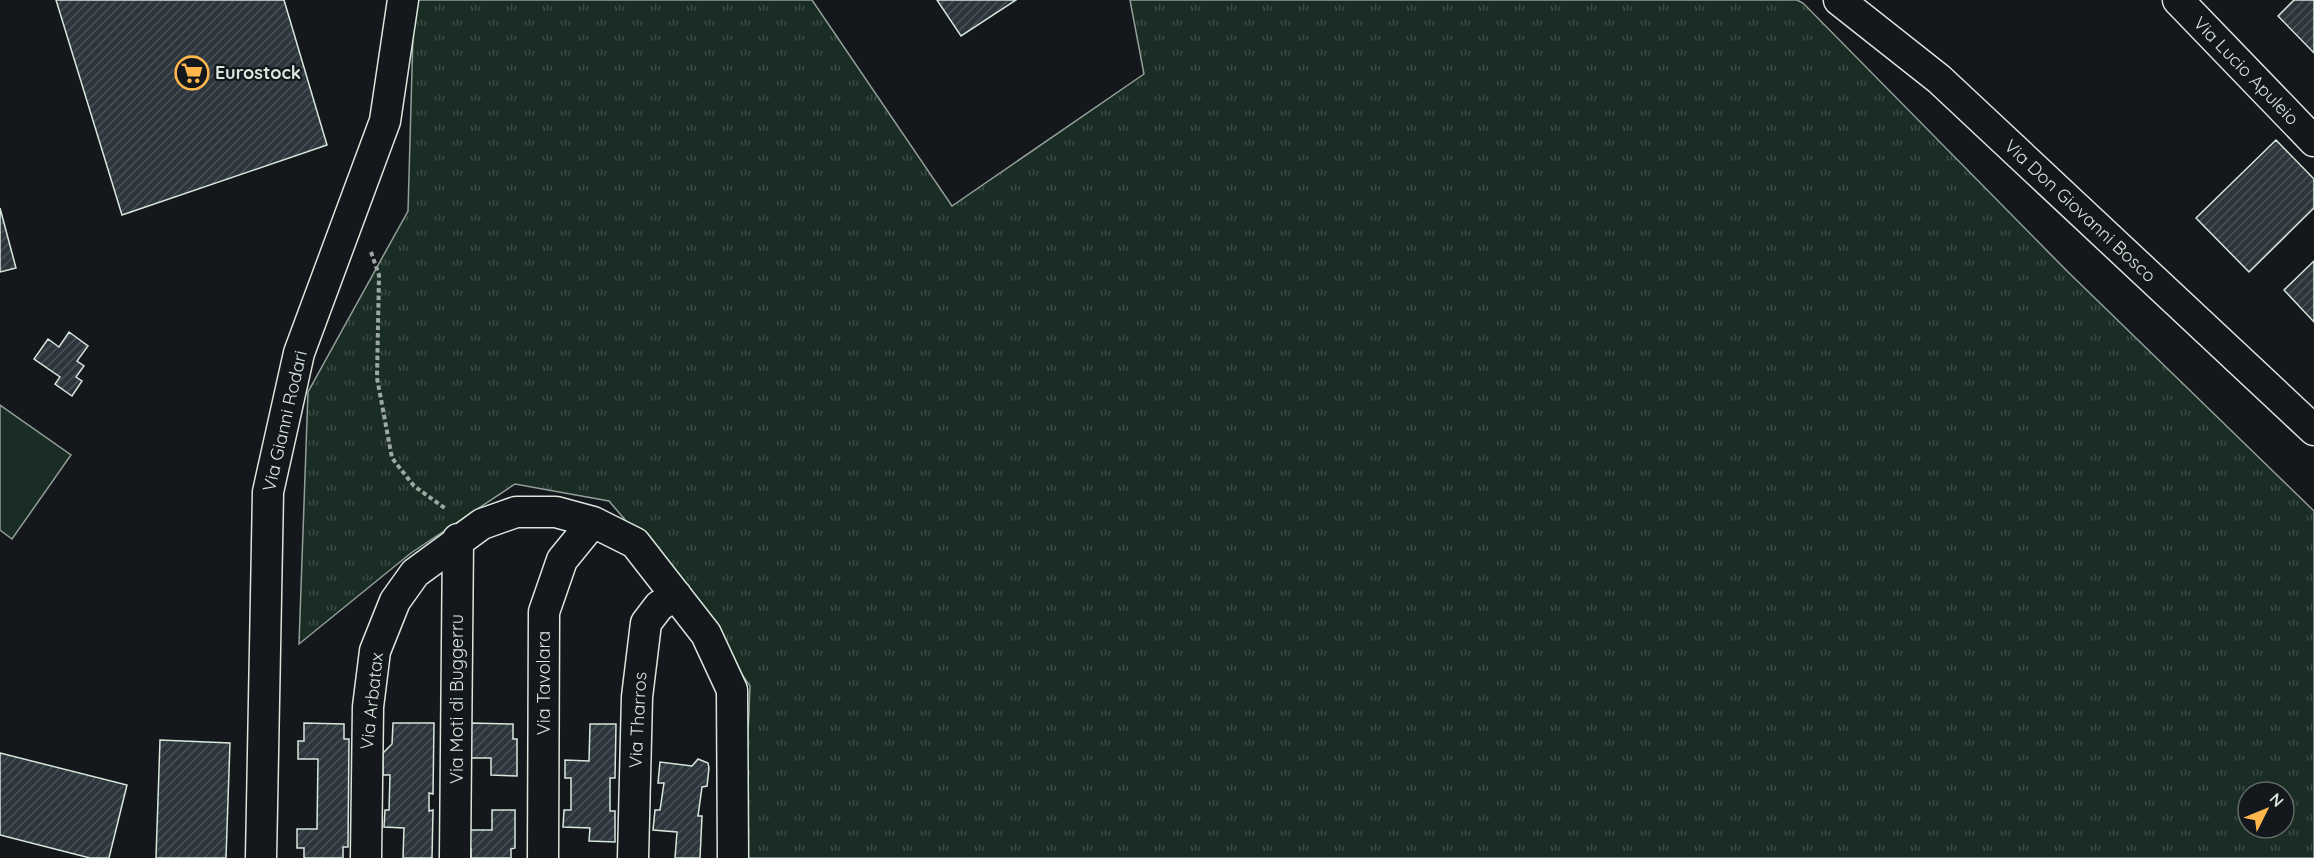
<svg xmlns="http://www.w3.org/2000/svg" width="2314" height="858" font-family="Quicksand,sans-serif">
<defs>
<pattern id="grass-tufts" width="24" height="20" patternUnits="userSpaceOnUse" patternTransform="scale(1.5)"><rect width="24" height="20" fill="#1a2d24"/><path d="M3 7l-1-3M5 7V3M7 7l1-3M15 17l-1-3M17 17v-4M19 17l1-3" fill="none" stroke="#3b4b43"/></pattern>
<pattern id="building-hatch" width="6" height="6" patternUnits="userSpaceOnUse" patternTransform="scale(1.5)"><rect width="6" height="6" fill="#2c363c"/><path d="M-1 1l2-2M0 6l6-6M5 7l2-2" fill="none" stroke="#4a5358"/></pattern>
</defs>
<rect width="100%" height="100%" fill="#14181c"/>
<path fill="url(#grass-tufts)" stroke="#939e99" stroke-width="1.5" fill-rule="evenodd" d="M414 0H812L952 206 1144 74 1130 0H1797L1803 3 2067 271 2314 511V858H743L750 686 673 576 609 501 515 484 411 553 299 644 308 392 408 211ZM2248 792H2284V828H2248Z"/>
<path fill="#1a2d24" stroke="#939e99" stroke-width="1.5" d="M0 405 71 455 12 539 0 530Z"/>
<path fill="url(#building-hatch)" stroke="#d8e6dc" stroke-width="1.5" d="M56 0H284L327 145 122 215Z
M937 0H1016L961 36Z
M2294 0H2314V53L2278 16Z
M2276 140 2314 179V208L2249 272 2196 218Z
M0 208 16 268 0 272Z
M2314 261V322L2284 290Z
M69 332 88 346 77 361 84 366 76 377 82 381 72 396 55 384 60 377 34 359 48 339 59 347Z
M304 723 344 724V739H349L348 847H343V858H304V848H297V829H317L318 759H298V741H304Z
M393 723H434L433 794 429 793V811L433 810 432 858H403L404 828 384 827 385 810H389L390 775H383V753L392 744Z
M471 723 513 724V739H517V776L491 775V758H467Z
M590 724H616L615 778H610V811H615V842L589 841 590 828 563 827 564 810H571V778H565V760L589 761Z
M160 740 230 743 226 858H156Z
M0 753 127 785 109 858H90L0 835Z
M698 759 708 763 709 768 707 786 702 787 698 816H702L700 858H675L677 832 653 830 655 810H660L664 783H658L660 762 692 766Z
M492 810H515V848L511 849V858H471V849H465V830H492Z"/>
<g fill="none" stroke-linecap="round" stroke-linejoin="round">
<defs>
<path id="street" d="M1839 0 1939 79 2314 430
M2178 0 2314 141
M261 858 268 492 299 353 385 121 403 0
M366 858 368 707 375 651 395 601 415 573 482 524 516 512H556L593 522 635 543 706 634 732 690 733 858
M455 858 458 539
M543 858 544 612 562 560 593 522
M633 858 637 697 646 623 659 606 676 595"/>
</defs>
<use href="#street" stroke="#d8e6dc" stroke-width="33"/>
<path stroke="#9da8a2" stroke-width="4" stroke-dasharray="4.5 3" stroke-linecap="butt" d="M371 252 379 275 377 378 392 458 414 486 446 509"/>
<use href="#street" stroke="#14181c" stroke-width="30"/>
</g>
<defs>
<symbol id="supermarket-ring" viewBox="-11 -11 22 22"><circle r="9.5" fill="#14181c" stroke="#ffb74d" stroke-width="1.5"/><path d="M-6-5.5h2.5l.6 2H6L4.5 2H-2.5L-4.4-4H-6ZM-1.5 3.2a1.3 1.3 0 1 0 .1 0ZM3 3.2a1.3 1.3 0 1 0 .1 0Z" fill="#ffb74d"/></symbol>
</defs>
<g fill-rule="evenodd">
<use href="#supermarket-ring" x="173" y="54" width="38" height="38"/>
</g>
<g text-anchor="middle" stroke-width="4.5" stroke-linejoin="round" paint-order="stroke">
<g font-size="18" fill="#d8e6dc" stroke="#14181c">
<text transform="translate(2246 71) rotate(46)" y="6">Via Lucio Apuleio</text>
<text transform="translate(2080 211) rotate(43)" y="6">Via Don Giovanni Bosco</text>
<text transform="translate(285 421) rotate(-77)" y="6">Via Gianni Rodari</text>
<text transform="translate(544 683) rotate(-90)" y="6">Via Tavolara</text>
<text transform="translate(457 699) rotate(-90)" y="6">Via Moti di Buggerru</text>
<text transform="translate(372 701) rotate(-84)" y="6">Via Arbatax</text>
<text transform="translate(638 720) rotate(-87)" y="6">Via Tharros</text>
</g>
<g font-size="18" font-weight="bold" fill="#d8e6dc" stroke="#14181c" text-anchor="start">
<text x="215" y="79">Eurostock</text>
</g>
</g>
<g transform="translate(2266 810) rotate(47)"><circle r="28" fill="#14181c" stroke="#626a69" stroke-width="1.5"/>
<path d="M0-4.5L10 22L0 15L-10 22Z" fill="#ffb74d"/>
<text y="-9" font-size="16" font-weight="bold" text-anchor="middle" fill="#d8e6dc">N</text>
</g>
</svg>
